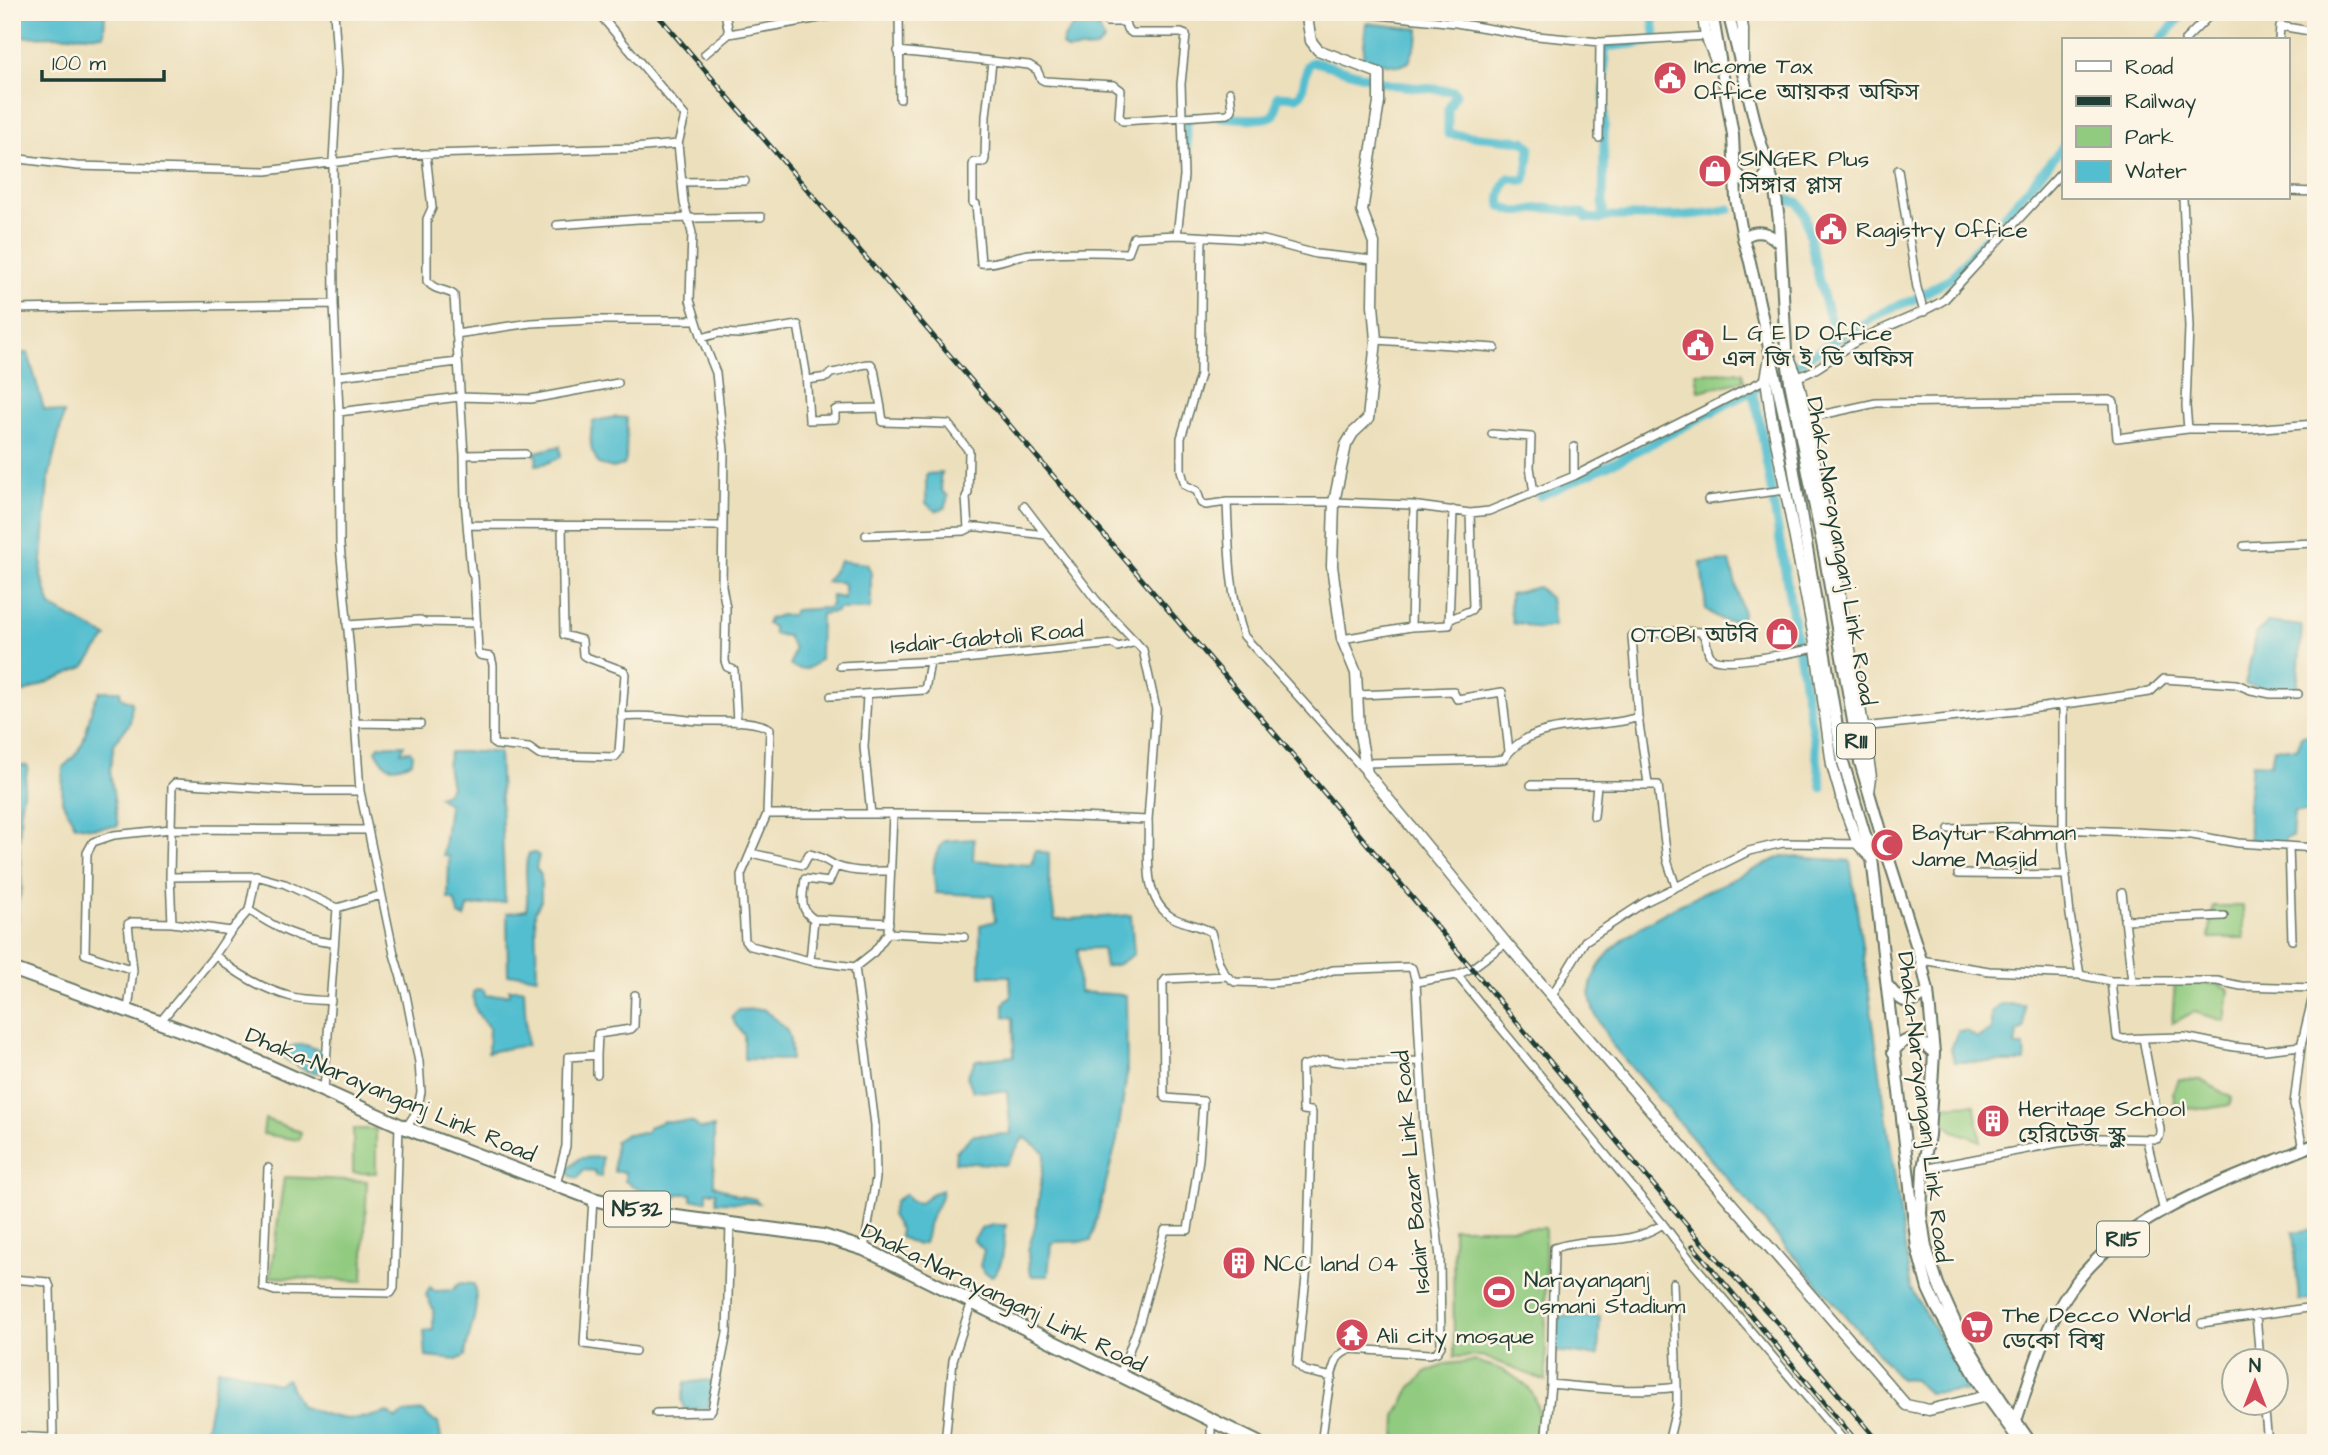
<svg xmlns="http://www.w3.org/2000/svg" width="2328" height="1455" font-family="'Architects Daughter','Noto Sans Bengali',sans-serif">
<rect width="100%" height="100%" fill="#fcf5e5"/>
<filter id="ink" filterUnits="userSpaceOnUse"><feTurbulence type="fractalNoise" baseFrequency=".0143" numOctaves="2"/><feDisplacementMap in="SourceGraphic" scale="14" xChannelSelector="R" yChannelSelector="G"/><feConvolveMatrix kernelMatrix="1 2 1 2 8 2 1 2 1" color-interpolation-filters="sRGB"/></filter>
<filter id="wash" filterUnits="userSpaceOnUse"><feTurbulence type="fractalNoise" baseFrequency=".00686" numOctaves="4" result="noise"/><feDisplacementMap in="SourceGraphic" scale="28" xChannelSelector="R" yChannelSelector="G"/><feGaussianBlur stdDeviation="1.57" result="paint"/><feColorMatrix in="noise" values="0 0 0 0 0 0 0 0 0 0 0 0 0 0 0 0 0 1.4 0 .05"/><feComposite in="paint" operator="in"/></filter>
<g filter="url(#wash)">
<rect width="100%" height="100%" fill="#ecdfbc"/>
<path fill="#91cb80" stroke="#58845a" stroke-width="2" d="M1742 372 1744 381 1699 391 1696 373Z
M2213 906H2243L2244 938H2209Z
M2175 983 2217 984 2229 990 2225 1021 2194 1012 2172 1023Z
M2179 1079 2201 1080 2232 1098 2229 1105 2207 1109 2176 1108 2173 1093Z
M1974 1104 1981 1141 1954 1131 1943 1123 1924 1125 1923 1107Z
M265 1119 301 1132 299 1140 263 1134Z
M353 1129H376V1173H353Z
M284 1177 367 1181 363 1281 270 1277Z
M1453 1228H1545L1546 1381 1482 1356 1454 1357Z
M1474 1361C1496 1366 1524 1377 1535 1398 1540 1409 1538 1430 1540 1443H1395L1396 1416 1411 1387 1426 1373 1446 1364Z"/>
<path fill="#53becf" stroke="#397e82" stroke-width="2" d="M19 12H105L104 35 18 37Z
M1081 12H1093C1092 27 1103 30 1104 41L1096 48 1067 50 1062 45C1063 32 1078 26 1081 12Z
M1366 23 1419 29V36L1409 62 1400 66 1363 60Z
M28 353 44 409 64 413 48 481 41 576 51 606 107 637 84 667 25 692H12V354Z
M615 417 627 418 626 459 624 465 613 468 598 464C597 460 595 456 593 453 589 445 591 429 593 421Z
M560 446 561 457 547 463 536 465 537 456 532 453Z
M942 473 940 478 942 491 948 496 945 508 935 511 926 503V474Z
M840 561 867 564 871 572V605L869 609H838L836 612 821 614 820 659C811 669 801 673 790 665L794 649 787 636 774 634 773 627 767 624 769 619 781 615H791L795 610 828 608 831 604 832 596 844 598V584L840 582H826Z
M1730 561 1743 614 1741 619C1725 624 1718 619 1706 609L1701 563Z
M1538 587 1550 598 1554 626 1538 629 1520 623 1513 624 1510 610V594Z
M2268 622 2302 626 2297 692 2245 685 2256 634Z
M100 691H120L121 697 132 702 130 723 114 744 110 770 118 826 92 828 75 825 62 801 63 767C95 741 82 719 100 691Z
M2316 734V779L2313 789 2316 790V812H2294L2292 837 2286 838 2285 844 2249 839 2248 805 2252 763 2271 764 2274 748 2297 749 2301 736Z
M396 745H404L401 752 410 751 413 754 412 762C391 770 386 770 376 750L379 746Z
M450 752H499L505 902 468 907 465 918 459 915 454 900 448 899 449 856 443 855 449 805 438 796 446 793 451 787 447 765Z
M12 763 28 766 21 804 19 844 22 889 17 905 18 920 12 931Z
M974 839 973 860 1032 865 1035 850 1049 854V879L1055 920 1131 915 1134 954 1119 964 1105 967 1102 948 1078 949 1079 992 1126 995 1127 1073 1117 1140 1091 1241 1055 1242 1051 1244 1048 1276H1032L1029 1269 1028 1250 1035 1227 1045 1153 1024 1137 1006 1165 955 1162 956 1151 973 1135 1011 1134 1007 1092 973 1091 967 1076 976 1060 1014 1056 1013 1018 1004 1016V1003L1011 997 1010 976H980V925L995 921 993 896 936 893C933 873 930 857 945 841Z
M529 853H535L539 856 536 868 541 875V901L535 912 537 977 519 974 508 975 507 913 526 910C530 891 522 870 529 853Z
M1783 856 1850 861 1911 1289 1971 1391 1928 1393 1914 1380 1900 1379 1612 1045C1602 1026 1587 1008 1591 985 1594 971 1606 954 1617 945 1658 909 1733 880 1783 856Z
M478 989 484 990 485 996 509 994V989H524L527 1045 488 1052 489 1028C478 1015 473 1010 473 992Z
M2001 1004 2025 1005 2024 1029 2017 1032 2015 1046H2024L2025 1062H1954L1951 1048 1958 1031H1967L1977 1038 1991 1030V1012Z
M763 1009C788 1030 791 1027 791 1060L744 1059V1035L735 1024 732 1016 738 1010Z
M295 1045H306L321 1051 325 1067 321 1073 306 1071 284 1058 288 1048Z
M664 1121 692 1122 701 1129 714 1127V1185L739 1196 755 1199 759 1203 716 1202V1192H707V1200H691V1194H677V1197L638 1189 625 1181V1172H614L615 1141 627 1134 646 1133 649 1127Z
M602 1157 601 1177 596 1176 595 1171 583 1170 578 1178 570 1176 568 1169 580 1158Z
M942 1190C941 1204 932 1212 928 1225 927 1232 927 1236 924 1243L917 1245 900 1237V1230L891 1215 895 1201 906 1194 910 1201 919 1203 933 1193Z
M993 1225H1006C1003 1241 1006 1265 992 1276L985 1273 980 1266 984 1250 973 1240 982 1228Z
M2316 1229V1298L2299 1301 2293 1232Z
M459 1283 474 1284C481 1313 468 1330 465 1356L457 1360 426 1357 424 1331 433 1330V1309L426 1295 430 1287 435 1291 453 1290Z
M1554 1316 1600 1317 1598 1356 1554 1351Z
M218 1369C239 1368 256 1379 277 1384L287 1379 300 1406C337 1419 348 1424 388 1412L396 1419 404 1413 423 1411 432 1420 438 1422 442 1443H203Z
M707 1380 710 1381 713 1390 707 1409H684L682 1399 685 1383Z"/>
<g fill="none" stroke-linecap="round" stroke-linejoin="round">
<path stroke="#53becf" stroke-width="9" d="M2160 40 2185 12
M1220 117C1230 117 1271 123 1275 113 1277 108 1276 101 1278 96L1297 97 1301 94 1308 65 1312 62 1320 63 1393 85 1454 91 1456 94 1448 109V134L1524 141 1530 147 1527 173 1524 181 1509 178C1503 184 1499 198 1501 206 1521 217 1523 209 1543 208 1556 208 1570 212 1583 213L1587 218 1600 219 1612 216H1676L1709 213 1730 209
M1187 154V118L1195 117
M1782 199 1798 202 1805 215 1819 280 1836 340
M1603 218 1605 47 1656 41 1652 12
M1796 364 1888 309 1913 300 1952 277 2064 146
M1752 392 1758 413 1822 788
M1540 496 1620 460 1763 385"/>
</g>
</g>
<g filter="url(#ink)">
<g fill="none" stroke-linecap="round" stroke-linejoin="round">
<defs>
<path id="street" d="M334 12 338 73 333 161 334 304 339 412 340 545 351 663 360 791 394 954 406 995 419 1062 421 1092 417 1111 406 1128
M725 12 729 34
M899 12 900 99
M1350 12 1456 23 1527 35 1600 42 1706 36
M601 16 685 116 678 144 684 203 692 233 690 300 702 338 716 373 724 451 722 586 726 608 725 661 727 667 734 670 737 722
M1107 22H1125L1127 29 1132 33H1181L1186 35 1181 84 1184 176 1177 235
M1456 23 1458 12
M2185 40 2213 12
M2279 40 2280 26 2316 32
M898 51 1029 65 1037 70 1041 79 1045 81 1114 85 1121 90 1119 116 1123 121 1228 114 1232 110 1230 92
M705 54 729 34 853 12
M992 62 986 116 985 159 984 162H974L973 165V203L976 204 981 263C998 265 1014 255 1030 254 1062 252 1093 251 1125 253H1128L1134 237 1177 235 1264 240 1316 254 1373 260
M1599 138 1600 42
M426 154 432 208 427 219V281C436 292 444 288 454 295L464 455 465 500 471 570 474 577 478 651 480 655 491 657 493 665V743L496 745 529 748 539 755 615 757 619 752 625 674 624 671 586 657 583 655 582 640 564 635 562 526
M12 158 77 166 266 171 394 155 634 148 678 144
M1898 170 1917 288 1924 312
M683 182 745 181
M2288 191 2316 192
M2183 198 2189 327 2186 406 2188 429
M557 225 638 219 761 217
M1202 237 1200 375 1181 438V470L1185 485 1197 491 1201 503 1206 505 1227 502
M12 309 334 304
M456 334 531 323 591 320H696
M702 338 719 333 739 334 798 325 806 372 809 420 835 419V410L838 409 881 408 883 422 948 424 969 451 968 493 966 497 968 529
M1376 340 1495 348
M338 376 458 362
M1797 377C1819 371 1835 354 1854 343 1883 326 1915 318 1944 300L2064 170
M807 380 827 377 831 373C847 372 857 363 871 364L874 369 881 408
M339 412 459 397 531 399 618 383
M1807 418 1876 403 2109 400 2114 402 2117 438 2188 429H2250L2316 424
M1492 434 1531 437 1530 467 1534 493
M1574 447V476
M464 455 525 454
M1708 500 1785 490
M1024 506 1096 600 1143 650 1156 709 1148 820
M468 525 723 526
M866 535 964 531 972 527H979L1045 535
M2244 546 2316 543
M1451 619 1471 610 1473 607 1470 513
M347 625 420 620 424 622 477 623
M1411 627 1414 505
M1342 639 1411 627 1449 625 1453 510
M840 666 954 660 1113 644 1118 647 1136 642
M1358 695 1453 691 1457 699 1502 692 1509 751
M831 696 925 690 930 662
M867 696 864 747 871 814
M2063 705V846L2070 915 2080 975
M621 717C645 715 665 717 688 720 710 723 752 717 770 729L767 814 741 875 745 941 751 946 810 961 855 967 875 1125 876 1178 864 1249
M355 723 420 724
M1862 727 2016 711 2150 692 2164 679 2236 684 2251 690 2271 694H2298
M1364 763 1494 760 1504 759C1533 715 1596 732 1638 717
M1366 772 1244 636C1229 592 1229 548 1227 502H1334L1411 505 1470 513 1489 511 1574 476 1766 379
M1648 783 1638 717 1632 636 1677 631 1701 632C1709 640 1705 650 1711 657 1721 668 1800 651 1816 648
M1531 785H1658L1667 860 1676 887
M767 814H893L888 933 874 952 855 967
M893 814 1030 815 1148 820C1150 850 1141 896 1170 916 1182 924 1198 924 1211 932 1216 949 1217 973 1235 982L1270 983 1303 980 1333 970 1409 967 1412 968 1416 982
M1594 816 1597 785
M1949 829 2011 827 2134 832 2192 835 2238 843 2316 848
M2289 847 2292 940
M751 853 803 865 809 854C820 856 825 860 834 865 851 873 872 871 890 871
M1958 874 2066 875
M170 877 256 876 285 884 337 908
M2122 893 2132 981
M249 910C276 929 301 940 334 943
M814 919 889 923
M2124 920 2224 916
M231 931 249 910 256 876
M888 933 964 937
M215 955C236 974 265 990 292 997 304 1000 318 1000 331 1001
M1921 960 1989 971 2080 975 2111 981H2217L2241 986 2316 988
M810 961 814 919C798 910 803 895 805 879L829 882 836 866
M133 970 85 954 87 853 93 842 114 835 171 829 172 786 175 783 300 791H360
M1457 975 1663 1224 1692 1262 1846 1443
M2111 981 2117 1037 2123 1039 2143 1038
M1552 995 1585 941 1645 902 1676 887 1749 851 1783 843 1858 844
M128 1010 133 970 128 924 132 922 172 923 170 877 171 829 368 830
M160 1022 215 955 231 931 172 923
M597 1055V1074
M324 1090 337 908 381 895
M2147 1141 2164 1212
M2303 1149 2294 1104 2301 1046 2315 988
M268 1168 263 1287 275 1291 391 1293 394 1288 399 1125
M1923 1169 2058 1143 2100 1138 2157 1139 2160 1135V1129L2143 1038 2184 1037 2234 1047 2265 1050 2301 1046
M556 1185 566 1146 568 1057 597 1055 598 1034 631 1029 634 1026 635 995
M593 1199 584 1344 635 1351
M12 1279 48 1282 50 1287 53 1438 56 1443
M2256 1315 2260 1360
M2202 1323 2314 1307 2316 1319
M1120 1375 1140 1321 1165 1230H1188L1199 1159 1203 1101 1166 1098 1164 1095 1163 983 1166 979 1226 976
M1332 1377 1305 1371 1297 1364 1307 1267 1312 1113 1311 1111 1303 1110 1302 1066 1325 1060 1339 1062 1420 1061
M1551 1384 1554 1248C1593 1235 1624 1249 1663 1224
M2264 1402 2268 1443
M656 1413 710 1412 712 1409 727 1333 730 1224
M12 1436 53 1438
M945 1443 953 1360 972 1301
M1211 1443V1420
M1321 1443C1325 1421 1328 1376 1337 1359 1340 1354 1346 1351 1351 1349L1430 1354 1437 1352 1441 1346 1440 1257 1424 1128 1416 982 1457 975 1472 968 1506 943
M1545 1443 1551 1384C1593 1388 1635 1393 1677 1387
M1668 1443 1677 1405V1387L1673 1283"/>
<path id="secondary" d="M1306 12 1311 41 1318 50 1379 73V102L1362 211 1374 243 1373 305 1376 340 1368 419 1353 433 1346 445 1334 502 1332 566 1342 639 1356 673 1359 729 1367 773 1506 943 1906 1405 1929 1410 1987 1396
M1702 12 1706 36 1718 66
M1740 12 1743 29V66
M1770 357 1766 379 1771 415 1816 648 1832 765 1844 807 1858 844 1871 858
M1789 357 1797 377 1807 418 1856 682 1871 777 1869 792"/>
<path id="primary" d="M1712 12 1733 135 1736 199 1743 238 1750 262 1786 424 1843 762 1872 858 1917 1248 1928 1289 1937 1308 1987 1396 2021 1443
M1728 12 1757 130 1775 190 1779 221 1786 350 1790 382 1825 558 1860 762 1883 841 1921 960 1928 991 1934 1053 1929 1135 1923 1169 1921 1214 1926 1247 1938 1284 1959 1331 2000 1398 2031 1443
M1734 170 1746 183 1756 186 1762 182 1770 168
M1743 238C1756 228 1769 232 1779 243
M1889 987C1903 1005 1911 1008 1928 991
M1893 1052C1909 1032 1917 1038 1934 1053
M2016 1421C2031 1376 2043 1328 2071 1289 2127 1211 2231 1180 2316 1144"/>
<path id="highway" d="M12 969 217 1043 406 1128 593 1199 661 1215 823 1236 864 1249 1258 1443"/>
</defs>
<use href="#street" stroke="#677664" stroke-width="10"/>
<use href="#secondary" stroke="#677664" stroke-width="13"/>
<use href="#primary" stroke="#677664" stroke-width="14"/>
<use href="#highway" stroke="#677664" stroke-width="16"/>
<use href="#street" stroke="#fff" stroke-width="7"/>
<use href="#secondary" stroke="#fff" stroke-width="10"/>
<use href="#primary" stroke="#fff" stroke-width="10"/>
<use href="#highway" stroke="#fff" stroke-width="12"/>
<defs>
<path id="rail" d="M655 12 1285 746 1698 1238 1776 1321 1880 1443
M1693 1246 1858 1443"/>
</defs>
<use href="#rail" stroke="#1f3d34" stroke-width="5"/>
<use href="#rail" stroke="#fcf5e5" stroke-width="2.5" stroke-dasharray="8" stroke-linecap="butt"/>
</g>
</g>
<defs>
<symbol id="civic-disc" viewBox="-11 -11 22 22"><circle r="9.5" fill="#d1495b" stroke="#fcf5e5"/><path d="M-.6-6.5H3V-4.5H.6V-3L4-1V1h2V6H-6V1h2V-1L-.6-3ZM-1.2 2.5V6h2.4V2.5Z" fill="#fff"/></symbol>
<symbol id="shop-disc" viewBox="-11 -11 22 22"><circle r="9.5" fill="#d1495b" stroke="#fcf5e5"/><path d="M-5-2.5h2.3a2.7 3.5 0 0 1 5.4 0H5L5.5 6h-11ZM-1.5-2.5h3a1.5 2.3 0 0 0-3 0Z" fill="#fff"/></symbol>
<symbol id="mosque-disc" viewBox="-11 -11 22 22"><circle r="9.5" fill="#d1495b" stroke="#fcf5e5"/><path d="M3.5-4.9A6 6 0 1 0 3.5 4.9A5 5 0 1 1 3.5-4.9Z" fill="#fff"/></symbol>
<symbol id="building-disc" viewBox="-11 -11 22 22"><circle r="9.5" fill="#d1495b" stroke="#fcf5e5"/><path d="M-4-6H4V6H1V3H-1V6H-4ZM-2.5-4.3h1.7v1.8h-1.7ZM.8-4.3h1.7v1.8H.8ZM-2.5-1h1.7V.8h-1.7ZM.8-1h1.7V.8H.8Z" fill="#fff"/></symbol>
<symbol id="stadium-disc" viewBox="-11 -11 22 22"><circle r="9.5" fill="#d1495b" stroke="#fcf5e5"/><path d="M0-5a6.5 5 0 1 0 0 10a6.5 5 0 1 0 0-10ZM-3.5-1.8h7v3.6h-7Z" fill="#fff"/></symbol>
<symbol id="supermarket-disc" viewBox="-11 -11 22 22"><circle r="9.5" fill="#d1495b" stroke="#fcf5e5"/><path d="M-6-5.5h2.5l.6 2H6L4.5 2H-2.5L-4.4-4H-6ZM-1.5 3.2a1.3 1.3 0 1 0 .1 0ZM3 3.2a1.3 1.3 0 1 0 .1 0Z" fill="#fff"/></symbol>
<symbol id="temple-disc" viewBox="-11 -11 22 22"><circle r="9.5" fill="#d1495b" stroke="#fcf5e5"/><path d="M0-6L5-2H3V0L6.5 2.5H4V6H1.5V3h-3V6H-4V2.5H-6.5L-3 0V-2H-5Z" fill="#fff"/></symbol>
</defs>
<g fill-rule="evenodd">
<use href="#civic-disc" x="1651" y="59" width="38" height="38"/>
<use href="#shop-disc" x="1696" y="152" width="38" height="38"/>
<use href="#civic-disc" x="1812" y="210" width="38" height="38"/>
<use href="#civic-disc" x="1679" y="326" width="38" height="38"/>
<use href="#shop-disc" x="1763" y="615" width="38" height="38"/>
<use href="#mosque-disc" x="1868" y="826" width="38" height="38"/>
<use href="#building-disc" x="1974" y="1102" width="38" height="38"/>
<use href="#building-disc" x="1220" y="1244" width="38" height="38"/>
<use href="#stadium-disc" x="1480" y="1273" width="38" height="38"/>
<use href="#supermarket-disc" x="1958" y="1308" width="38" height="38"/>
<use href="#temple-disc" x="1333" y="1316" width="38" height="38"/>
</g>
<g text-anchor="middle" stroke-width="5" stroke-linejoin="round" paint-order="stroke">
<g fill="#fcf5e5" stroke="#617469" stroke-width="2">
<rect x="1837" y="723.5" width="38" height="35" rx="5"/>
<rect x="604" y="1191.5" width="66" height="35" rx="5"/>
<rect x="2097" y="1221.5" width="52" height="35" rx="5"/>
</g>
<g font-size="21" font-weight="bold" fill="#1f3d34">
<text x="1856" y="748">R111</text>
<text x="637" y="1216">N532</text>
<text x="2123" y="1246">R115</text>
</g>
<g font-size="23" fill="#1f3d34" stroke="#fcf5e5" text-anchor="start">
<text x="1694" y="73">Income Tax<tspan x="1694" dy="26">Office আয়কর অফিস</tspan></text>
<text x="1740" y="166">SINGER Plus<tspan x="1740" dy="26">সিঙ্গার প্লাস</tspan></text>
<text x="1856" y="237">Ragistry Office</text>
<text x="1722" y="340">L G E D Office<tspan x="1722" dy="26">এল জি ই ডি অফিস</tspan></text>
<text x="1758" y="642" text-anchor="end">OTOBI অটবি</text>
<text x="1912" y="840">Baytur Rahman<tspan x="1912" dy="26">Jame Masjid</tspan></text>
<text x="2018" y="1116">Heritage School<tspan x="2018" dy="26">হেরিটেজ স্কুল</tspan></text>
<text x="1264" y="1271">NCC land 04</text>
<text x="1524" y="1287">Narayanganj<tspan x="1524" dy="26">Osmani Stadium</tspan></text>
<text x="2002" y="1322">The Decco World<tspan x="2002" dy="26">ডেকো বিশ্ব</tspan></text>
<text x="1376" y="1343">Ali city mosque</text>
</g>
<g font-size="23" fill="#1f3d34" stroke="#fcf5e5">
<text transform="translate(1842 551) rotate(80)" y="8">Dhaka-Narayanganj Link Road</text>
<text transform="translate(987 637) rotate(-5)" y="8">Isdair-Gabtoli Road</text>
<text transform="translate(391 1094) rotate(23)" y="8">Dhaka-Narayanganj Link Road</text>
<text transform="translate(1925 1107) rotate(83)" y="8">Dhaka-Narayanganj Link Road</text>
<text transform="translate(1411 1172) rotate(-95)" y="8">Isdair Bazar Link Road</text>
<text transform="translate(1004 1297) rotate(26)" y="8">Dhaka-Narayanganj Link Road</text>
</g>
</g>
<rect width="2328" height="1455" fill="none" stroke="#fcf5e5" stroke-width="42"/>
<rect x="2062" y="38" width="228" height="161" fill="#fcf5e5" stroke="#a4ab9e" stroke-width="2"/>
<rect x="2076" y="61" width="35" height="10" fill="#ffffff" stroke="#a4ab9e" stroke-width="2"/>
<text x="2125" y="74" font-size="21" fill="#1f3d34">Road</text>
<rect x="2076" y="96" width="35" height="10" fill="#1f3d34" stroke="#a4ab9e" stroke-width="2"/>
<text x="2125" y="108" font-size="21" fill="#1f3d34">Railway</text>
<rect x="2076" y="126" width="35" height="21" fill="#91cb80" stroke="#a4ab9e" stroke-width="2"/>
<text x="2125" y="144" font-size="21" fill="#1f3d34">Park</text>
<rect x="2076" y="161" width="35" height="21" fill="#53becf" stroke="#a4ab9e" stroke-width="2"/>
<text x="2125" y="178" font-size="21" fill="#1f3d34">Water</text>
<g transform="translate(2255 1382)"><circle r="33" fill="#fcf5e5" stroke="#a4ab9e" stroke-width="2"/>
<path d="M0-5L12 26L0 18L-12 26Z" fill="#d1495b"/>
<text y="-10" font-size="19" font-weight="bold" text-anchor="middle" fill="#1f3d34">N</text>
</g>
<path d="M42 70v10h122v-10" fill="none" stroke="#1f3d34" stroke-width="3.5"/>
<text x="52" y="70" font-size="21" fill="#1f3d34" stroke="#fcf5e5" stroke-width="5" paint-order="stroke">100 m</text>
</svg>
